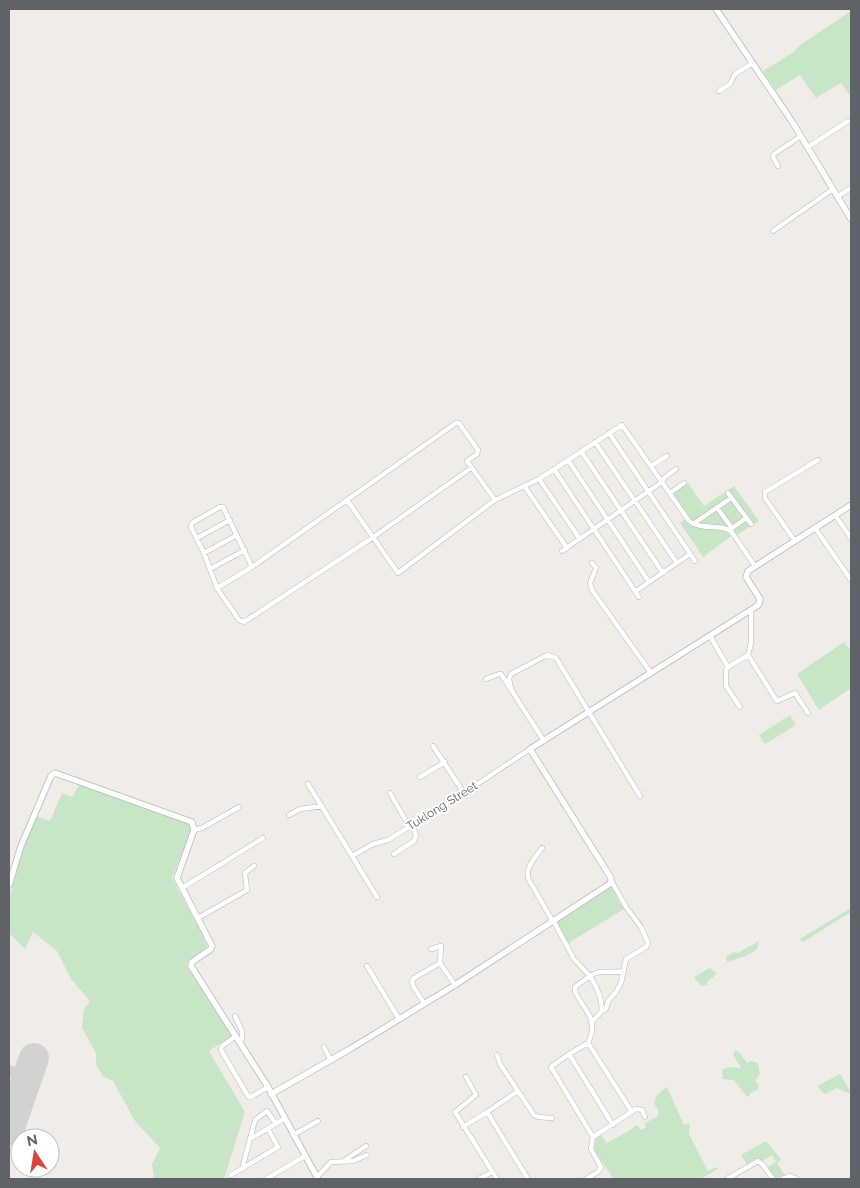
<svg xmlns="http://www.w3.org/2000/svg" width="860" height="1188" font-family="Raleway,sans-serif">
<rect width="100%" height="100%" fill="#f0ede8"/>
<path fill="#c9e5c7" d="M851 11V97L841 83 816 98 800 75 776 90 763 71 794 52 800 45Z
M688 483 704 506 734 486 759 521 737 535 728 526 700 524 691 520 674 495 675 492Z
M685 519C700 536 721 523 731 536L703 557 680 523Z
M844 642 851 651V688L819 710 797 674Z
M790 715 796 725 765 744 759 735Z
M80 784 191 823 192 829 172 878 203 936 207 947 188 961 187 967 232 1036 209 1051 245 1112 224 1179H154L152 1164 160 1148 135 1121 113 1081 103 1076 96 1065V1053L82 1028 84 1009 90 1001 71 979 57 951 33 932 25 949 9 933V901L21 850 36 816 50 821 62 793 72 797Z
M612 887 626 908 567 944 556 921Z
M851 908V912L803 942 800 939Z
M759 941C758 944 759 946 757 949 753 954 732 961 727 962L726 957 734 952 738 953Z
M710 968 717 974 708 981 707 985 701 986 694 977Z
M735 1050 740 1053 747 1063 751 1061 758 1063 760 1074 755 1081 759 1085 757 1090 751 1092 749 1096 747 1097 734 1080 723 1079 722 1070 728 1067 741 1068 733 1055Z
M840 1074 851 1093 845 1092 837 1088 825 1094 822 1092 817 1086Z
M667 1087 684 1125 688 1123 690 1125 689 1134 708 1171 716 1167 718 1169 701 1179H614L594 1150 595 1138 600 1134 607 1143C617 1137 628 1132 637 1125L641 1130 646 1127 645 1123 657 1117 659 1112C658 1109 656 1107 655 1105 652 1098 662 1090 667 1087Z
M766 1141 781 1159 777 1163 785 1175 774 1179 767 1167 776 1162 772 1155 762 1161 758 1157 747 1164 741 1155Z"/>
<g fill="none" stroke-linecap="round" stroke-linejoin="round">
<path stroke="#d2d2d0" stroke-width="12" d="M9 1071 27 1077"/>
<path stroke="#d2d2d0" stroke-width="30" d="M9 1130 34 1058"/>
<defs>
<path id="minor" d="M719 91 730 84 735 74 753 63
M808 147 848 121
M778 166 773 157 774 154 801 136
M838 196 851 188
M773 231 833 189
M609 433 695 561
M595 442 677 563
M581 451 663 573
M568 460 649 582
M651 466 667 456
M471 468 372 538 244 622 239 620 217 588 252 567 456 423H459L478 450 477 454 467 461 495 500
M554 469 639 597
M539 479 580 539
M525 487 567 548
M670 493 684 483
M728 493 751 524
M347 500 398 573 495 500 539 479 622 425 689 521C702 531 718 523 731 531L755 566
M717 508 732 528
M835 515 851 538
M693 524 731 498
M815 528 851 580
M731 529 746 518
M197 538 230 520
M795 541 765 498V492L818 460
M562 551 662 482 664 478 676 469
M204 553 237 535
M592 563 596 568 590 583 592 590 651 673
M210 569 245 550
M217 588 204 553 191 527 192 523 220 507H223L252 567
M636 591 690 554
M710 636 728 667 748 655 777 701 795 693 808 713
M748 655 751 643V610
M728 667 726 670V686L740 707
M486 679 499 674H501L544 741
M511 688 509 679 511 674 547 655 556 658 640 796
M433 746 464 793
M420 777 445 762
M308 784 377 897
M390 793 409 826
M289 815 300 809 322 806
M194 830 202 828 239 807
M542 848C535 858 526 866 528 878L552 920
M394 854 414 841 416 835 412 825
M352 856 373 844 388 840 464 793 530 749
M182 888 263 838
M198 918 247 890 245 873 254 866
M553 920 574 959 590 976 575 987V991C584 1013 600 1016 588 1043L569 1054 551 1067 593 1137 591 1149 601 1167 598 1172 586 1179
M431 949 441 946 440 963
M367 966 399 1019
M424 1003 413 986 412 981 414 978 440 963 455 985
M602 1011 606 1009 608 1001 616 992 621 983 626 959 646 947 648 943 641 927 626 907 612 882
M235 1016 242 1031V1039L239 1041
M591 1023 602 1011C602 998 597 987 590 976 601 968 611 974 624 971
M236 1036 222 1046 221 1050 248 1096 251 1097 268 1087
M588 1043 632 1112
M324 1047 331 1061
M569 1054 613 1125
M466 1077 476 1095 455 1112 497 1179
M518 1091 534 1115 538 1117 552 1118
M487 1112 518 1091 500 1064 497 1055
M463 1127 487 1112 528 1179
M293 1135 318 1121
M593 1137 636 1109 642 1110 645 1117
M250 1139 284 1119
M345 1160 366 1146
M242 1169 255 1120 267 1111 276 1124
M231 1175 278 1147 268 1129
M317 1177 331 1162 353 1161 367 1155
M266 1179 305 1156
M479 1179 492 1172
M727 1179 758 1161 763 1165 773 1179
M782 1179 790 1176 797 1179"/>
<path id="tertiary" d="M716 9 793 123 851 219
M9 885 21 846 51 776 55 773 192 822 194 830 177 878 212 946 211 949 192 962 191 966 268 1087 318 1179
M271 1094 350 1049 455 985 611 883V878L530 749 757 606 759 604 760 599 746 577 748 571 851 505"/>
</defs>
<use href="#minor" stroke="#b5b8bb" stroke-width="5.5"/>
<use href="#tertiary" stroke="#b5b8bb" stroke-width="7"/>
<use href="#minor" stroke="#fff" stroke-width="4.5"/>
<use href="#tertiary" stroke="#fff" stroke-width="5.5"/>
</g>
<g text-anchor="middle" stroke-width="4" stroke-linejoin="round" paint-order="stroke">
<g font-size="12" fill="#5f6367" stroke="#fff">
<text transform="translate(442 806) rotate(-32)" y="4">Tuklong Street</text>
</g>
</g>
<rect width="860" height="1188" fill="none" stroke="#5f6367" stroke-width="20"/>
<g transform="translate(35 1153) rotate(348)"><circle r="24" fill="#ffffff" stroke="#bfc1c2"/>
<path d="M0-4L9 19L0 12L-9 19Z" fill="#dc4241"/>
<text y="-8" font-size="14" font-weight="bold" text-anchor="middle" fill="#5f6367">N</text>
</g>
</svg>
